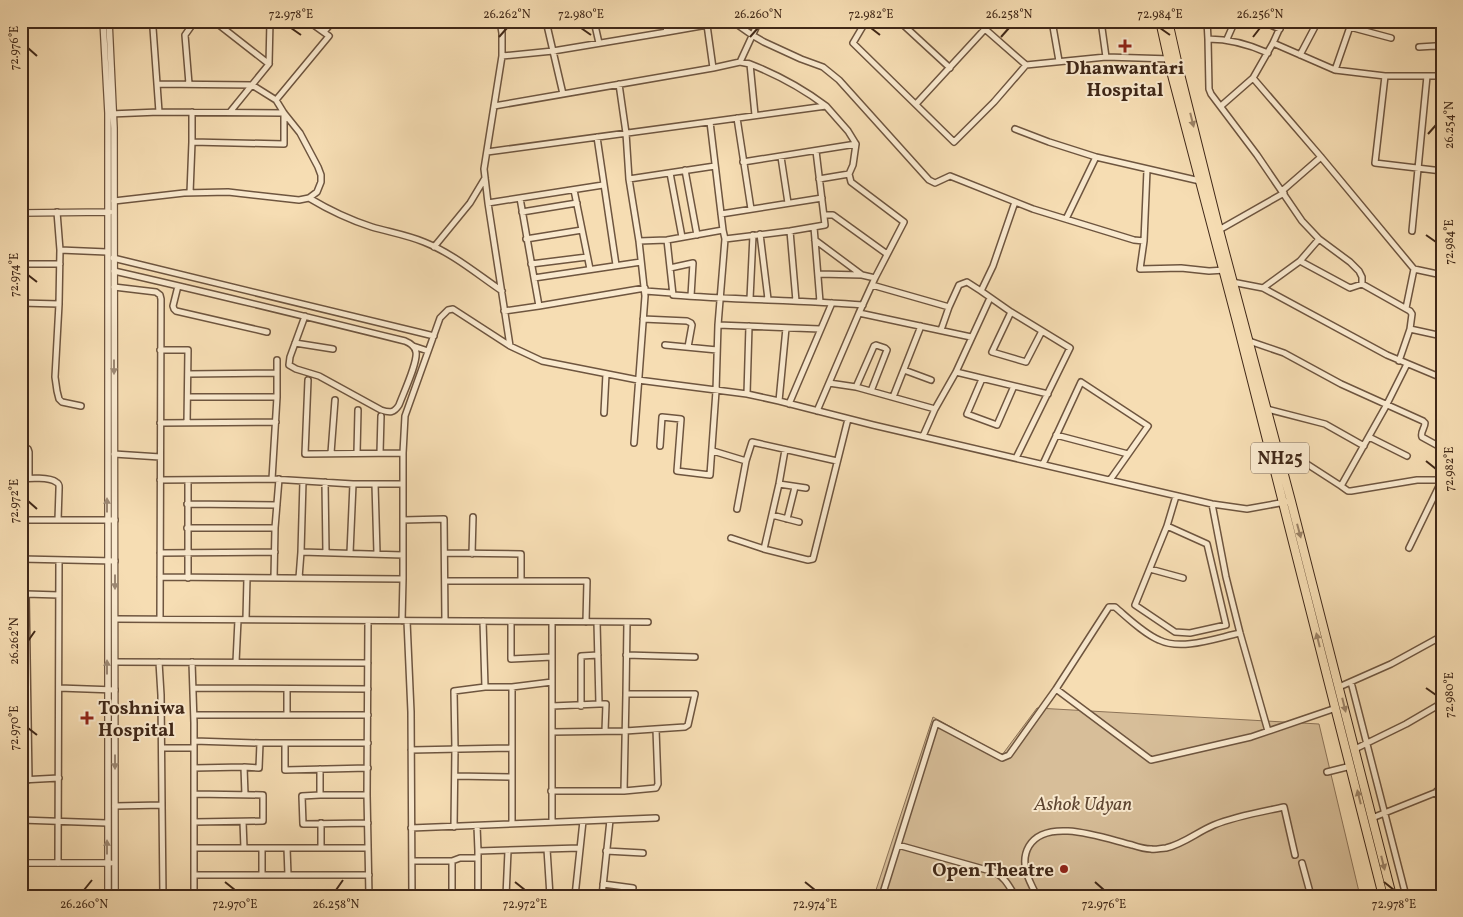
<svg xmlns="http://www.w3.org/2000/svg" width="1463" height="917" font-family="Vollkorn,serif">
<rect width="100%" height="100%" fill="#f6ddb3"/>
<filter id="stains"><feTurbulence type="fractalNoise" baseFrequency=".004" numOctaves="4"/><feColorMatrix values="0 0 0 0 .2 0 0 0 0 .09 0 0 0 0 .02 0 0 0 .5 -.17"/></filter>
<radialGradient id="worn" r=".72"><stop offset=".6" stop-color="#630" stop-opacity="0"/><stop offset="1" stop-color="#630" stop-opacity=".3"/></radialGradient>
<path fill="#d7be99" stroke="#8c7358" d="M1037 708 1319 724 1360 896H874L933 717 1002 755Z"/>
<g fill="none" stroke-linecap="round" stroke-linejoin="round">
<defs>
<path id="minor" d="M156 21 153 28 159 112
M214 21 269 64
M500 21 502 33V56L484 169 488 203 510 346 542 361 638 380 747 394 779 401 873 425 1212 504 1247 509 1291 501
M546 21 563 94
M594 21 599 43
M665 21 667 32 707 25 713 68 740 62 759 21
M732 21 752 35 764 42 801 59 823 67 839 80 929 180 935 183 950 176 1033 209 1134 240 1144 241 1140 269 1181 268 1209 271 1225 270
M866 21 853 43 954 142 994 102 1026 65
M899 21 950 68
M976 21 985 29
M1052 21 1059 61
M1101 21 1106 57 1171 59
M1207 21 1208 39C1230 39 1248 44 1268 53
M1261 21 1280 29
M1352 21 1335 70 1385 76H1442
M1350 27 1391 38
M324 32 333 21
M1208 39 1209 89 1211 94 1257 155 1302 221 1319 239 1350 262 1359 271 1362 277V284
M1227 39 1235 21
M1273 43 1283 21
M1419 47 1435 46 1442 47
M1300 55 1318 21
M502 56 553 51 667 32
M740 62 750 64 755 115
M750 64C778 75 802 88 826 106
M1385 76 1375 163 1442 171
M1253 78 1273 43 1335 70
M157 84 252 85 276 100
M189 84 185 35 195 21
M619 84 626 133 629 179 639 241 667 240 723 230
M916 104 985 29 1026 65 1106 57
M494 106 713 68
M1221 106 1253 78 1321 157 1414 269 1406 308
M230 112 269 64 270 21
M110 114 159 112 284 113V144L192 142V112
M737 118 751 209
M710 122 723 230 725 239
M1015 129 1049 142 1096 157 1200 181
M597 137 616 265
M487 152 826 106 848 131 856 144 853 165 849 174 851 182 904 222 875 278 859 313
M781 157 788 203
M743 162 856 144
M685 170 697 235
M670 173 682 237
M629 179 715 166
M819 179 849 174
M574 190 590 269
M1282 191 1321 157
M190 193 192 142
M309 198C329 210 350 220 372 227 389 232 407 235 424 242 452 253 477 274 502 291
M520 198 534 278 641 262
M114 201 184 193 228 192 299 200 309 198 317 192 321 182V175L318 167 300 133 284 113 276 100 329 36 308 21
M1015 202 993 266 981 291 1011 312 1070 348 1016 458
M488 203 603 185
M57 212 60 250 59 304 55 377 57 391 59 399 62 402 81 406
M522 212 577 203
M721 214 822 198
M824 215H833L887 254
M1066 219 1096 157
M814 227 820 302
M1219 230 1284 193
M790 231 796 301
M1412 231 1427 76
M760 234 768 299
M526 239 582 230
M667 240 673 295C736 300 800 300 863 305
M815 240 862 275
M1144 241 1147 170
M434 247 470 203 485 178
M60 250 107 252
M113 258 434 336
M1300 261 1319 239
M21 264H60
M531 264 587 257
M670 268 693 263 691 296
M1414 269 1442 275
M114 271C211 293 308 317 405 341 410 343 415 346 416 352 418 362 403 394 399 405 394 413 390 413 381 410L319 376 296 369 289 365 290 357 305 316
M818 274 862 275 875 278
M534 278 539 306
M1232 282 1263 288 1387 355 1442 378
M872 285 949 307 941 330
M178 286 173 306 174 309 176 311 267 332
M114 287 156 292 160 295 161 299 160 619
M1263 288 1300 261 1350 288 1362 284 1410 311 1412 314 1410 329 1442 336
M645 291 672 293
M750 299 753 235
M21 303 59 304
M949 307 959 285 967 282 981 291
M504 311 539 306 645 288
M1011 312 992 352 1026 362 1042 331
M643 319 687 321 691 323 692 325 688 347
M718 325 820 329
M1249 341 1284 353 1341 384 1423 421 1425 423C1425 428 1420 432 1422 437L1442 448
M295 343 333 349
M665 345 717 350
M413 346 428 351
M160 350H188L187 423
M1399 361 1410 329
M1407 364 1386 406 1341 486 1348 491H1351L1417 480H1442
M904 370 931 380
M956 372 990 298
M188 374 277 373
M982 379 967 414 997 425 1014 386
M308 380 305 454 403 453
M829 383 859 313 971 337
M856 387 874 346 876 345 885 348 887 350 871 391
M747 394 749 326
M188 397H277
M893 397 921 326
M779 401 786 328
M789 404 832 303
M1267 409 1325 424 1364 446
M817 411 829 383 856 387 935 409
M604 413 606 374
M160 423 276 422
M1056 435 1128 454
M923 436 935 409 956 372 1048 394
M1369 437 1407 456
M634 443 645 296 639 241
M1276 444 1341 486
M21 446 28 449 29 452V478
M660 446 662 417 681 419 677 471 710 475 716 391 718 325 725 239 790 231 825 225 816 151
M785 450 779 484 764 549 808 560 813 559 848 419
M713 451 746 461
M331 453 335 400
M357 453 358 410
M380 453 381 416
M114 454 160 457
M1043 464 1081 382 1148 426 1110 480
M21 479C29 478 50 477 56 482 60 484 59 486 59 490L58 520
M272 479 277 397V360
M160 480 272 479 353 484H403
M325 482 326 552
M375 484 377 553
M779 484 806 488
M187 504 277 505
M1212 504 1226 577 1240 633 1268 731
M737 509 746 461 752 442 837 461
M772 515 799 522
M787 519 795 487
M21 520H115
M403 520 444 519 445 621
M1167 526 1207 544 1226 625 1190 633 1175 632 1135 605 1167 526 1176 496
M187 528H275
M731 538 764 549
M1409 548 1442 480
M301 552 303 481
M160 553 275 552
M350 553 353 484
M445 553 521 554V581
M472 554 473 517
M21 559 115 561
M1150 569 1183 578
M160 577 403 579
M188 578V480
M274 578 275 528 279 479
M299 578 301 552 403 555
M445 581H587L586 622
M115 619 648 622
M246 619 247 578
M368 621 367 795 369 896
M402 621 403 579V453L405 416 440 318 448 310 453 309 510 346
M407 621 411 712 412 896
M483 621 485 687
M511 622V659L552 657
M552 622V822
M626 655 695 657
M115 662 368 663
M159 662 161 695 162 805
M192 662 194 723V896
M236 662 238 620
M1351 682 1406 896
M1339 687 1391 664 1442 636
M59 688 115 690
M193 688 368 689
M1056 689 1109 607H1115C1128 618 1143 633 1159 640 1182 651 1216 638 1240 633
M599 704H606L605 731
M552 706 599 704 597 622
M581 706V656L598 655
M194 715H368
M287 715V689
M552 732 625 731 685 727 688 725 695 694H626L627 622
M194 741 260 743 259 768 244 767
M260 743H368
M285 743V770L368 768
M162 748H194
M1355 749 1406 724 1442 703
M411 750 511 748
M194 768 244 767 245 795
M320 769V795H367
M1327 772 1351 766
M455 776 511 777
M21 780 59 778
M29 780 26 594 59 595
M551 791H624L656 788 658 784 656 729
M624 791 626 694
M1437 791 1442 808
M194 794 263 795V821L194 822
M320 795 302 796 303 824 368 823
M115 806 162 805 163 896
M1372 818 1442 790
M21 820 107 823
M243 822 244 848
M512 823V687
M477 826 478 851
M454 827 455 749 454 691 485 687H512L552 682
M411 828 656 818
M898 845 994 872C1005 877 1009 886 1015 896
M194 848H368
M287 848 288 875
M321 848V823
M547 849 550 896
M606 851 643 853
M478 858V851L580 848
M412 861H452L460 858H478V896
M452 861V896
M58 863 59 560
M1302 863 1311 896
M194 875H369
M262 875V848
M603 884 633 888
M506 896 508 851
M575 896 583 821
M602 896 610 820
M882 896 936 723 1002 758 1009 755 1056 689 1151 760 1251 737 1336 708
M1037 896C1029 881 1019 863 1029 846 1047 816 1106 839 1132 845 1138 847 1145 849 1151 849 1156 850 1161 848 1166 848 1184 844 1197 832 1214 825 1236 816 1261 812 1284 807L1295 855"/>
<path id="tertiary" d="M103 21 108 113V896
M109 21 114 128 115 896
M21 213 109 212
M21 863H110"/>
<path id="primary" d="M1160 21 1172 75 1237 322 1383 896
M1168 21 1179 70 1219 230 1291 501 1392 896"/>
</defs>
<use href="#minor" stroke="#6e553f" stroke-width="8"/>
<use href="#tertiary" stroke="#6e553f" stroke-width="8"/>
<use href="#primary" stroke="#402818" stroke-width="10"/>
<use href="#minor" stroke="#f9e9ce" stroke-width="5"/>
<use href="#tertiary" stroke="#f9e9ce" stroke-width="5.5"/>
<use href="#primary" stroke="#f6ddb3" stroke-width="8"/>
</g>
<defs><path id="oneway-solid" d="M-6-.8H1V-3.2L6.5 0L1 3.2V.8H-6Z" transform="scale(1.25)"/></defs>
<g fill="#9b8266">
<use href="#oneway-solid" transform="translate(1192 120) rotate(76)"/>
<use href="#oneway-solid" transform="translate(1299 531) rotate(75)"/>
<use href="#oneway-solid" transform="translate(1318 640) rotate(-104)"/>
<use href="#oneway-solid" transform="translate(1344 705) rotate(76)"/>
<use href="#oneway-solid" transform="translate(1359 797) rotate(-104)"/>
<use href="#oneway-solid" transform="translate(1383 863) rotate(76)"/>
</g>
<g fill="#9c8873">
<use href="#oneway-solid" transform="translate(114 367) rotate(90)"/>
<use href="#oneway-solid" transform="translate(107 505) rotate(-90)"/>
<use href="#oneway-solid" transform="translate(115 582) rotate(90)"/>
<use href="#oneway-solid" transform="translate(107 667) rotate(-90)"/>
<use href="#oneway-solid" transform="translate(115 762) rotate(90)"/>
<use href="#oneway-solid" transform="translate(107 847) rotate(-90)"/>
</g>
<path fill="none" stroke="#402818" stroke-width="2" d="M291 28 301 35M581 28 591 35M871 28 880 35M1160 28 1170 35M499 37 507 28M750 37 758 28M1001 37 1009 28M1253 37 1260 28M28 48 37 56M1428 134 1436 125M1426 235 1436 242M28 275 37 282M1426 461 1436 469M28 501 37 509M28 641 35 631M1426 688 1436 695M28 728 37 735M225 882 235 890M515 882 525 890M805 882 815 890M1095 882 1104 890M1384 882 1394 890M84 890 92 880M336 890 343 880"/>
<g fill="#8f2418" stroke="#f9e9ce" stroke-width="2">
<path d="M1122.5 38.5h5v5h5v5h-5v5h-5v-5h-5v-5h5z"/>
<path d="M84.5 710.5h5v5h5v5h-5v5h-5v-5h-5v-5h5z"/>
<circle cx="1064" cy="869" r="5"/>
</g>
<g text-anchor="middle" stroke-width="4" stroke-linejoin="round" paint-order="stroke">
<rect fill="#f9e9ce" stroke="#78624f" stroke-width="1" x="1251" y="442.5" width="58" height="31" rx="4"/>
<g font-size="18" font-weight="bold" fill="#402818">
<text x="1280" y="464">NH25</text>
</g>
<g font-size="19" font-weight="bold" fill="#402818" stroke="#f9e9ce">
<text x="1125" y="74">Dhanwantari<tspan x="1125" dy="22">Hospital</tspan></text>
<text x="98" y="714" text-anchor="start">Toshniwa<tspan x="98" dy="22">Hospital</tspan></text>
<text x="1054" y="876" text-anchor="end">Open Theatre</text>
</g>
<g font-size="19" font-style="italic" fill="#5e4632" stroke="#f9e9ce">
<text x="1083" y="810">Ashok Udyan</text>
</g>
</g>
<rect width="1463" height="917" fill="none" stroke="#f6ddb3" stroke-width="55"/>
<rect x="28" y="28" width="1408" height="862" fill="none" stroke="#402818" stroke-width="2"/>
<g font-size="12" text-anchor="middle" fill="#402818">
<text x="291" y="18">72.978°E</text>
<text x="507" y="18">26.262°N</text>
<text x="581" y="18">72.980°E</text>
<text x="758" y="18">26.260°N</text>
<text x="871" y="18">72.982°E</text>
<text x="1009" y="18">26.258°N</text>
<text x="1160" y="18">72.984°E</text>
<text x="1260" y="18">26.256°N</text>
<text transform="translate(14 48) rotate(-90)" y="4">72.976°E</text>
<text transform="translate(1449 125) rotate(-90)" y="4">26.254°N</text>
<text transform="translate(1449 242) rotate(-90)" y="4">72.984°E</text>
<text transform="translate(14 275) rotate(-90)" y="4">72.974°E</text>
<text transform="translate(1449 469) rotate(-90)" y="4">72.982°E</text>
<text transform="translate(14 501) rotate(-90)" y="4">72.972°E</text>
<text transform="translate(14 641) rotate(-90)" y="4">26.262°N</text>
<text transform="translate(1449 695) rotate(-90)" y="4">72.980°E</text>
<text transform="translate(14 728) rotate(-90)" y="4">72.970°E</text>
<text x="84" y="908">26.260°N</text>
<text x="235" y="908">72.970°E</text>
<text x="336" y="908">26.258°N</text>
<text x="525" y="908">72.972°E</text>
<text x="815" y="908">72.974°E</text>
<text x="1104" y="908">72.976°E</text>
<text x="1394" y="908">72.978°E</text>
</g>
<rect width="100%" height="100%" filter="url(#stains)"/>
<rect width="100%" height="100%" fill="url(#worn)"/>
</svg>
